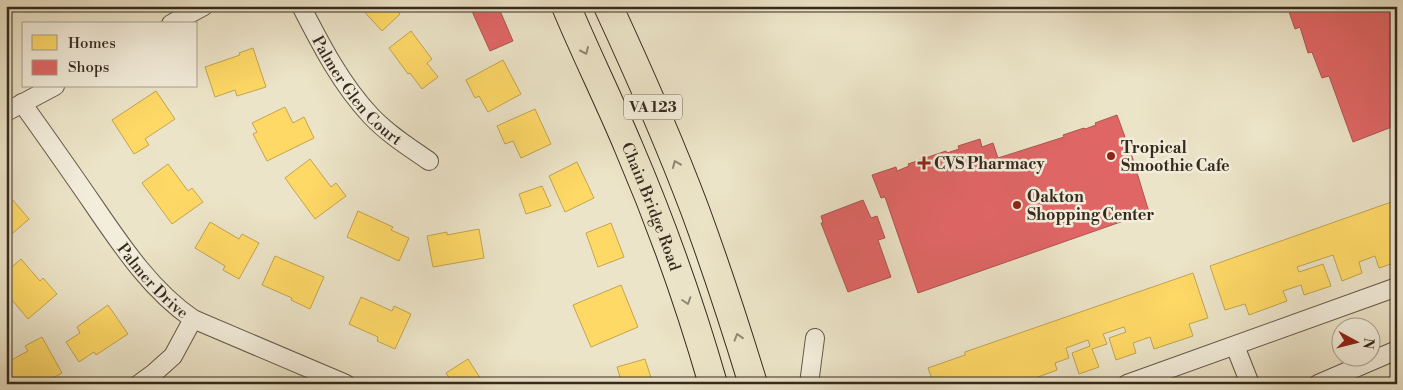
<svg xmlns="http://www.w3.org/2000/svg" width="1403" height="390" font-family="'Libre Bodoni',serif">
<rect width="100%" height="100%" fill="#ece4c8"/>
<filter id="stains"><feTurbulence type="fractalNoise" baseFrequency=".004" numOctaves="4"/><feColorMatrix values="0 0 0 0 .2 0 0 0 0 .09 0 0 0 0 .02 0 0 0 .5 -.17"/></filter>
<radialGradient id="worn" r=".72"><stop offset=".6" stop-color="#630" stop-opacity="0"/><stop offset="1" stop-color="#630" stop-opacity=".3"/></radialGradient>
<path fill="#ffd966" stroke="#c2a450" d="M359 6H400L397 10 400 14 382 31Z
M411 31 432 59 427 63 438 77 422 89 410 73 408 74 389 48Z
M253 48 266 87 237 96 235 90 215 97 205 67 240 55 239 53Z
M503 60 521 94 488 112 479 96 475 98 466 80Z
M156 91 175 119 145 139 149 145 134 154 112 120Z
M285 107 293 123 304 117 314 138 267 161 253 134 257 132 252 123Z
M535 109 551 144 521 158 513 141 505 144 497 126Z
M310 159 331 187 336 183 346 196 315 219 285 178Z
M577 162 594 198 565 212 549 176Z
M168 164 188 191 192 188 203 202 172 224 142 183Z
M542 186 551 206 526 214 519 194Z
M6 192 29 219 6 239Z
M1397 200V262L1379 268 1375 256 1359 262 1362 273 1342 281 1333 255 1297 267 1299 272 1323 264 1331 286 1304 295 1301 285 1283 291 1287 301 1249 315 1245 304 1225 310 1210 266Z
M358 211 393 227 391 230 409 238 399 261 347 237Z
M210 222 239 239 242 234 259 243 239 279 223 270 225 266 195 248Z
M611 223 624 257 598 267 586 233Z
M479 229 484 258 433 267 427 236 447 232V235Z
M275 256 324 277 310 309 291 300 292 298 262 285Z
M21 259 40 281 43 278 57 294 28 319 6 293V272Z
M1193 273 1208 318 1189 324 1193 336 1154 349 1150 337 1133 343 1136 353 1116 360 1109 338 1126 332 1124 327 1103 334 1107 344 1092 349 1099 367 1079 374 1072 353 1090 346 1088 340 1066 348 1069 358 1055 363 1057 370 1038 377 1040 384H934L928 368 965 355V352Z
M621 285 638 327 591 347 573 305Z
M361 297 392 311 394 306 411 314 395 349 377 341 378 337 349 324Z
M108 305 128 334 96 355 94 352 79 362 66 342 80 333 77 327Z
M42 337 62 373 45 382 42 378 31 384H9L6 378V363L28 351 25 346Z
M468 359 484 384H453L446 373Z
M645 359 653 384H622L617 367Z
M879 379 880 384H861Z"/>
<path fill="#e06666" stroke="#ad5450" d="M473 6H498L513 41 490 51 470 7Z
M1287 6H1397V125L1353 142 1329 76 1322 78 1312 52 1308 53 1300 27 1295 29Z
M1117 115 1125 137 1123 138 1129 153H1131L1149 212 918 293 885 197 881 198 872 175 896 167 897 171 909 166 908 164 946 151 947 153 959 149 958 146 980 139 982 147 993 143 998 158 1064 137 1063 135 1084 128 1085 129 1096 125 1095 123Z
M863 200 871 218 877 216 885 238 878 240 891 277 848 292 821 223H823L821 216Z"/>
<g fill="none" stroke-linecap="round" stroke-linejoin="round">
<defs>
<g id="minor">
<path id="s1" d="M301 6C321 45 341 84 371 116 388 134 409 147 429 161"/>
<path d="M171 24 204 6"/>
<path id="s2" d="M22 103C47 138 71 172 95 207 123 248 152 291 193 319L346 384"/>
<path d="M6 112 55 86"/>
<path d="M1235 346 1250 384"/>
<path d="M139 384 154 373 173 356 193 319"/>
<path d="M809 384 815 338"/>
<path d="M1127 384 1397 287"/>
<path d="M1318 384 1397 350"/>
</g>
<g id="primary">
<path id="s3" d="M566 6C586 54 609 100 629 148 662 225 690 304 713 384"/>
<path d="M608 6C639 73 669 141 695 210 716 267 735 325 753 384"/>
</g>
</defs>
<use href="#minor" stroke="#635848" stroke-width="20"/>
<use href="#primary" stroke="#352a1e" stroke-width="30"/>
<use href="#minor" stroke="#f3eddb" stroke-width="18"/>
<use href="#primary" stroke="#ece4c8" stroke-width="28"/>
</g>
<defs><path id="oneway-chevron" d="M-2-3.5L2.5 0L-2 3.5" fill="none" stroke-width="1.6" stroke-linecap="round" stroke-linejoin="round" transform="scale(1.25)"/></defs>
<g stroke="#908773">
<use href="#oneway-chevron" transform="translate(585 51) rotate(66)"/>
<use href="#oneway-chevron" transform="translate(676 164) rotate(-112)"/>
<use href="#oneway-chevron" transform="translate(687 301) rotate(72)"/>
<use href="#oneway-chevron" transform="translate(738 337) rotate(-107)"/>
</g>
<g fill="#8f2418" stroke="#f3eddb" stroke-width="2">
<circle cx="1111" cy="156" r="5"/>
<path d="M921.5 155.5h5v5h5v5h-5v5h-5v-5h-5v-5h5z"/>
<circle cx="1017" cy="205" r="5"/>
</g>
<g text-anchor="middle" stroke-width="5" stroke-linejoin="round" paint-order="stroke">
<rect fill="#f3eddb" stroke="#6e6457" stroke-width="1" x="624" y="94.5" width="58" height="25" rx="4"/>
<g font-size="15" font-weight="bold" fill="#352a1e">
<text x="653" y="112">VA 123</text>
</g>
<g font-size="16" fill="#352a1e" stroke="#f3eddb">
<text dy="6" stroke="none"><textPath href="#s1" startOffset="102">Palmer Glen Court</textPath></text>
<text dy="6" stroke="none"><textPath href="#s3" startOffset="218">Chain Bridge Road</textPath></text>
<text dy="6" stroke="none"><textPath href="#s2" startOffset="221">Palmer Drive</textPath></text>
</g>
<g font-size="16" font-weight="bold" fill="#352a1e" stroke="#f3eddb" text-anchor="start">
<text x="1121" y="153">Tropical<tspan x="1121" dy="18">Smoothie Cafe</tspan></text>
<text x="934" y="169">CVS Pharmacy</text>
<text x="1027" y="202">Oakton<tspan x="1027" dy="18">Shopping Center</tspan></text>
</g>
</g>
<rect width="1403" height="390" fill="none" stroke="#ece4c8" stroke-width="25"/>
<rect x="8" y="8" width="1388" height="375" fill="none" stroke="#352a1e" stroke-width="2.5"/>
<rect x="12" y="12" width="1378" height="365" fill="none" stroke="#352a1e"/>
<rect x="22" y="22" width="175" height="65" fill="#f3eddb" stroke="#a79f8f"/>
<rect x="32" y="35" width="25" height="15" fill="#ffd966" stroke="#a79f8f"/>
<text x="68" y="48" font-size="15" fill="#352a1e">Homes</text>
<rect x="32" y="60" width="25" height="15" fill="#e06666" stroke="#a79f8f"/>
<text x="68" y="72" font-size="15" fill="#352a1e">Shops</text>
<g transform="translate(1356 342) rotate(97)"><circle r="24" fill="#f3eddb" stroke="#a79f8f"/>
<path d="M0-4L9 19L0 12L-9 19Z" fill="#8f2418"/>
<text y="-8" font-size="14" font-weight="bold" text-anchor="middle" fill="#352a1e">N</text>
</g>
<rect width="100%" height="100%" filter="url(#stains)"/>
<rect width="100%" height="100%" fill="url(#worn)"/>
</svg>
